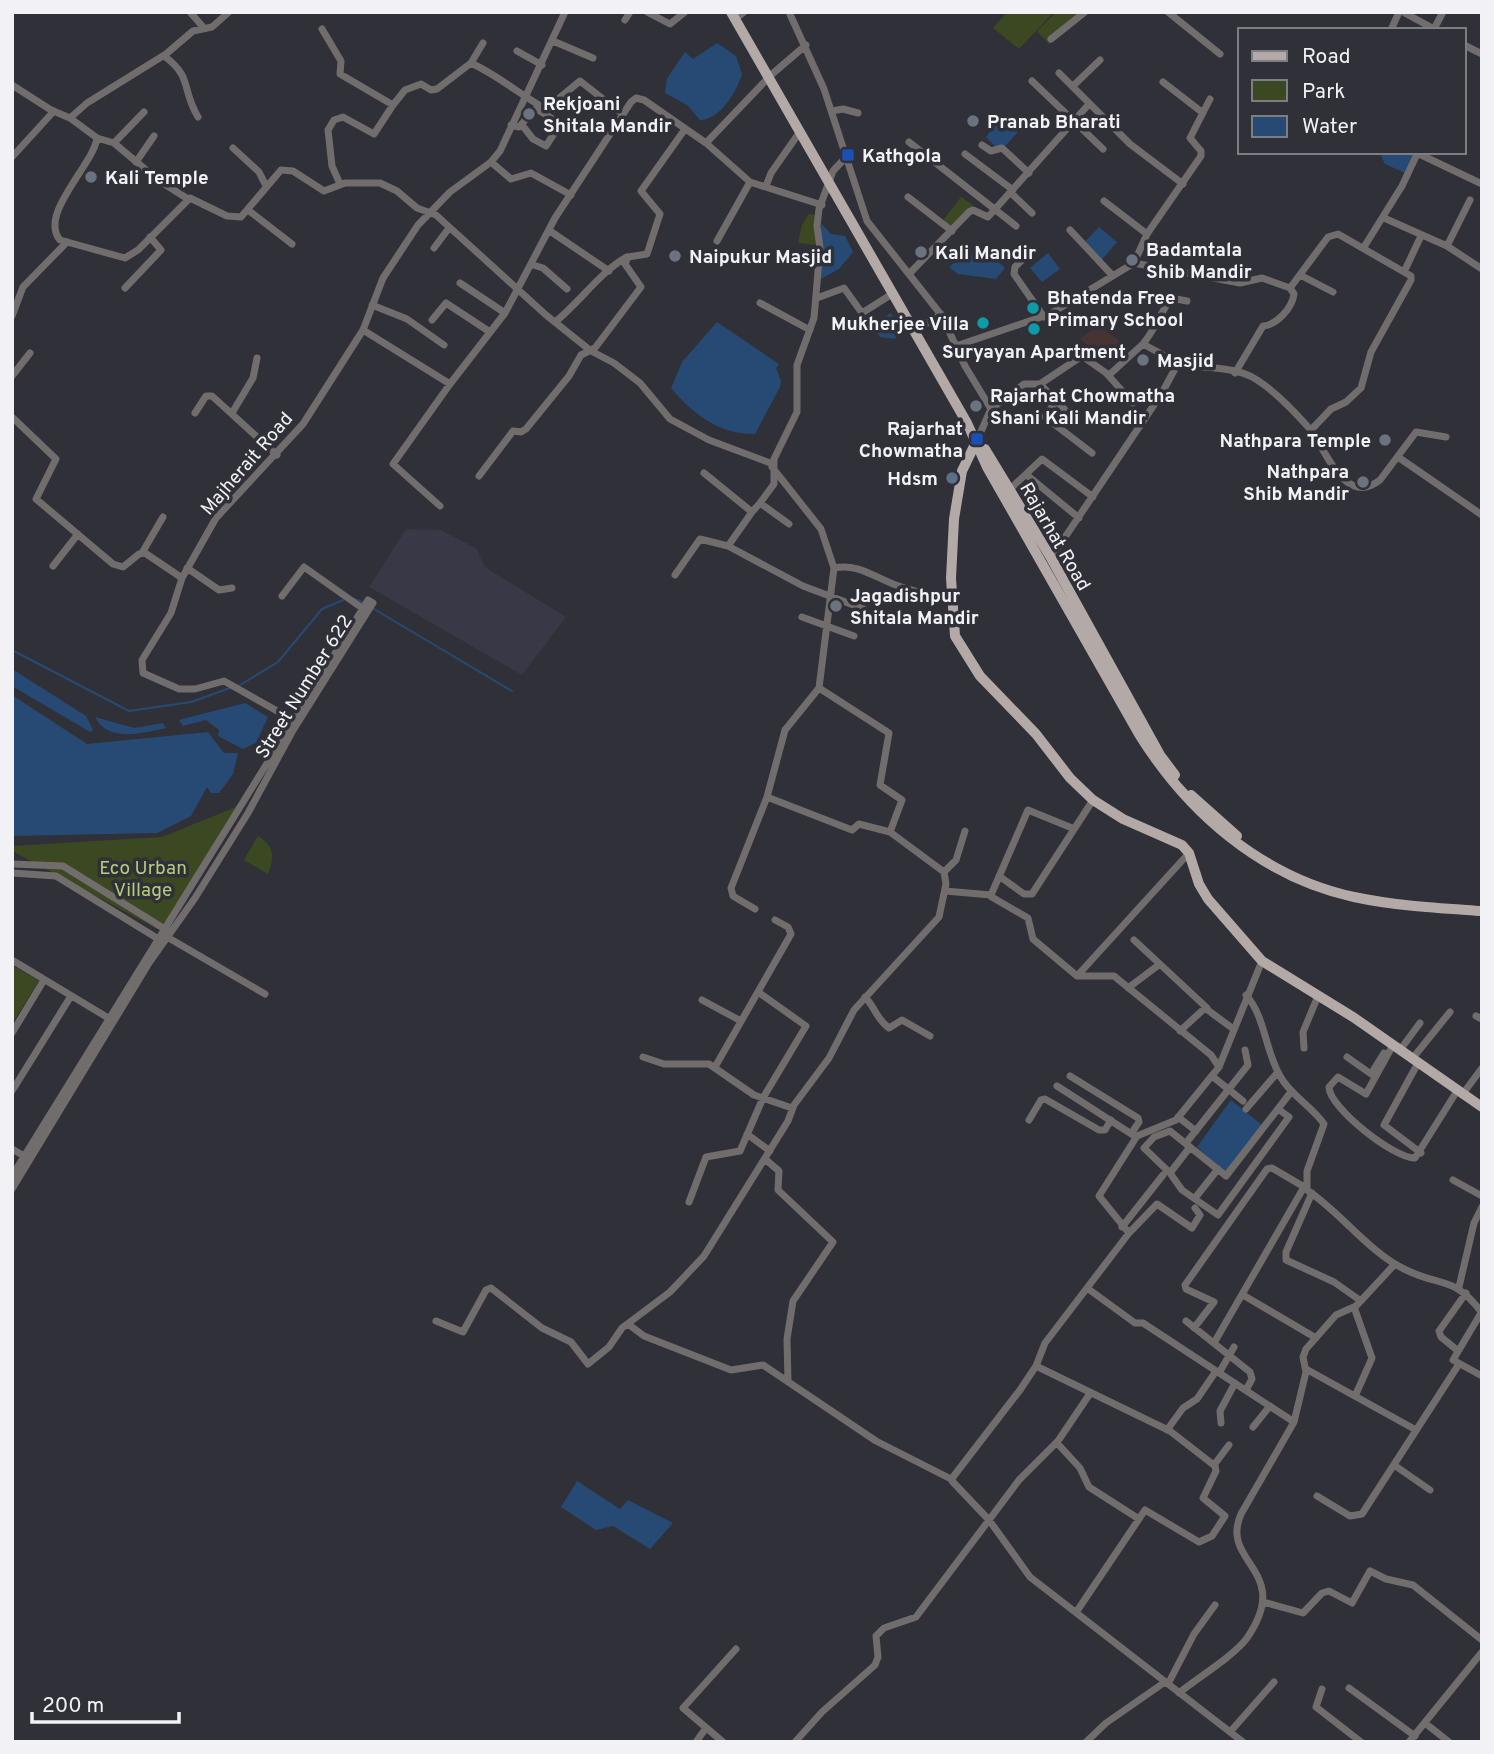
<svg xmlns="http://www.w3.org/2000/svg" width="1494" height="1754" font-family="Overpass,sans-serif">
<rect width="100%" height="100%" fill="#303038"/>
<path fill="#383846" d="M406 529 441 530 477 549 485 567 566 617 522 675 369 587Z"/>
<path fill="#473332" d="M1099 324 1127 347 1110 364 1080 339Z"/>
<path fill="#3c4821" d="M1007 12H1054L1019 49 993 28Z
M1056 12H1090L1049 44 1037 31Z
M961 197 973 205 951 230 941 223Z
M809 214 817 215 816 245 798 243 802 225Z
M236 807 161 931 12 851V846L162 837Z
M258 836C274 846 275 857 268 874L244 860Z
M12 965 39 981 12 1024Z"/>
<path fill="#264a73" d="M717 43 736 56 742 74C737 91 720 120 700 120L687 105 665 93 667 78 685 52 693 59Z
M1001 118 1018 132 1006 145 998 149 986 137Z
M1379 152H1414L1405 173 1385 164Z
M821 223 831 234 845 236 853 252 839 269 821 279Z
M1099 227 1117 242 1100 262 1082 245Z
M979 244 1005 268 996 279 958 274 950 268 952 264 965 260Z
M1048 253 1060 269 1042 282 1030 268Z
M890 313 902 325 895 339 880 337 875 331 876 325Z
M717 322 779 364 776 368 781 381 780 387 755 434C720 435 693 414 671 388L682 362Z
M12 669 86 716 93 730 90 732 12 686Z
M12 695 87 744 208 732 224 753H238L233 774 219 793H211L207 787 191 816 157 833 12 836Z
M245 703 268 717 256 743 243 749 218 736 219 730 206 720 183 726 179 720Z
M95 717 134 728 163 723 166 728C143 733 108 743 95 717Z
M1231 1100 1262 1125 1226 1174 1197 1147Z
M577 1481 620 1509 628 1500 673 1523 650 1549 613 1526 596 1530 561 1507Z"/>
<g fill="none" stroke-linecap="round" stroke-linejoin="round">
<path stroke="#264a73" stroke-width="2" d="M355 599 362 602
M374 609 512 691
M12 650 129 711 191 702 230 688
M240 685 278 662 322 609 343 600"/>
<path stroke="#726d6d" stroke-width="7" d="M190 12 203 27
M647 12 670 24 685 12
M789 12 824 89 867 221 942 316 965 366 991 409
M1168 12 1220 54
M1403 12 1436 30
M739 16 744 12
M625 20 630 12
M322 29 341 61 340 74 393 105 405 90 421 84 431 90 437 89 471 63C499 76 519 94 546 109L580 81 621 113
M1434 29 1443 12
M1391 30 1399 12
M1051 39 1085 12
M553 41 593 58
M1464 45 1480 53
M517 51 542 65
M164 56C193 77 181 89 198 117
M471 63 483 43
M1059 73 1130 144 1183 184
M1032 81 1103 149
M1163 82 1203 113
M12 85 51 110 70 118 97 138 114 143 158 180 188 199
M1073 86 1100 60
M832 111 843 109 858 113
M70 118 87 103 166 54 193 31 212 27 229 12
M511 125 519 127 534 110 537 109 560 124 546 146 533 139 522 125
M97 138C94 164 38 214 60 240L125 258 138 250 190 198 227 216 241 217 281 170 293 171 324 191 345 183H380L397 191 417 208 436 215 546 315 591 351 614 363 640 383 670 419 709 440 773 464
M909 142 1016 226
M114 143 144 112
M982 145 991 151 1002 148 1029 173
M233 148 259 172 266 186
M1417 153 1482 184
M965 154 1013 190
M12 157 54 111
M136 162 154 136
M491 162 511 179 531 173 571 195
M750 182 822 205
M340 184 332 166 328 130 334 120 343 117 374 134 393 105
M766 186 771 173 799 133
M1011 193 1032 213
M908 197 952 231
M1104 201 1147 234
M248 210 292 244
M1384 218 1447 246 1482 269
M1070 230 1112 275
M550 231 609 271
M717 241 750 182 706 143 771 75 806 45
M1447 246 1470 200
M1364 247 1402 186 1418 152
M434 248 449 228
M1024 258 1015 267 1014 274 1044 317
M1134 263 1147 234 1201 156V151L1190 138 1210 99
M533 265 543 268 567 289
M1404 272 1421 236
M910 273 969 212 973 210 988 217 1089 104
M1300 275 1333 292
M460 283 505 313
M125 288 161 250 150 237
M817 298 844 288 862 313 892 294
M760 303 810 330
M372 305 407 319 444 345
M12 316 23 287 67 242
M432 320 446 303 490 332
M555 322C578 304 603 269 627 257
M363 330 450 384 505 313 555 218 631 102 636 98 644 100 706 143
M916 330 941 314
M1143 344C1155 329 1160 314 1171 298L1187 301
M956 346 1050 314 1134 263 1240 283 1262 278 1290 288 1328 237 1338 234 1411 276V280L1371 352 1361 388 1346 402 1331 409 1311 430
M1178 363C1201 369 1232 366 1252 377 1272 388 1294 411 1309 428 1324 444 1343 509 1380 480L1416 432 1446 437
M1235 373 1263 326C1276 325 1292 309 1294 294L1290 288
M1107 374 1133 403
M12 376 30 353
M1040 384 1067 412
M1056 401 1045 417 1092 453
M195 413 206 396H212L277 455
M232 413 253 378 257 358
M12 417 56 459 36 499 113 564 123 567 139 554 145 553 182 578
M978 438 991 409 1024 384H1040L1082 356 1109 375 1143 344 1178 363 1162 393 1051 558
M1398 457 1482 515
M772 467 821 529 834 568
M479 476 513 431 521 432 526 429 569 376 581 355 595 348 641 287 625 264 628 257 647 254 660 214 641 191 685 129
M1028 476 1079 518
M1007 492 1042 459 1093 497
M760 503 774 484V459L797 412V365L814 318 820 248 817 226 819 209 833 171 848 155
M440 506 393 464 450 384
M752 512 760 503 789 524
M728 546 803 586 864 609
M142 553 163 517
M53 566 78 534
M187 568 219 590 232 588
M675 575 700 539 728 546 752 512 704 473
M282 596 304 567 362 608
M802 617 854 636
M295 721 224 681 195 689H179L143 673 142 660 171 613 182 578 216 518 303 424 363 330 383 278 418 225 450 192 491 162 500 151 565 12
M767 797 852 830 859 824 890 832
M12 864 63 866 168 931
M944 872 956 860 965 831
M12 873 56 876 160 940
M999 876 1024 894H1032L1093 800
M945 891 991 895 1028 810 1072 828
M990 896 1028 918 1033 939 1077 976H1114L1211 1055 1219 1067
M755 909 733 896 731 888 767 797 785 730 819 688
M167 937 265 994
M1134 940 1207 1008
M12 960 110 1019
M1077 976 1189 853
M1128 988 1160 964
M1246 995C1265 1016 1265 1050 1280 1076 1291 1096 1312 1106 1324 1124L1307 1171V1190C1341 1213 1369 1252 1404 1269 1442 1288 1454 1275 1482 1313
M865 997C875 1007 877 1020 889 1028L902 1020 930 1036
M702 1000 741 1021
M1476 1016 1482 1019
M1180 1031 1205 1008 1232 1028
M12 1033 44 980
M1393 1045 1366 1094 1338 1077 1329 1087C1329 1108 1395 1159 1415 1158L1457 1091
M1304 1048 1303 1032 1318 996
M1400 1050 1420 1023
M643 1057 664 1064H709L754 1095 792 1108
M1347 1057 1371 1074 1384 1053
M1412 1059 1450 1012
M1418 1063 1384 1125 1421 1153
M715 1067 791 934 788 927 775 920
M1070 1076 1138 1118 1139 1122 1131 1134
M1212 1076 1243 1101
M1057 1086 1133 1135
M12 1091 71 996
M1462 1095 1482 1068
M1246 1109 1278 1072
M1178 1117 1196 1131
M1029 1120 1041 1100 1045 1099 1099 1130H1105L1111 1120
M747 1134 770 1151
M1186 1143 1248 1065 1245 1050
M1190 1147 1170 1173 1182 1190 1218 1215 1289 1117 1278 1109
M12 1149 24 1156
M765 1159 779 1171 778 1190 833 1242 793 1301 787 1339 788 1382
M1170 1173 1144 1148 1154 1137 1170 1131 1226 1176 1291 1092
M12 1176 368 600 373 603 292 732 248 813 195 898 149 963 12 1189
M1453 1180 1482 1196
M1312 1193 1286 1252V1260L1334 1282 1361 1301
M1195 1198 1218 1169
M689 1202 706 1157 740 1151 763 1098 806 1026 758 992
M1122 1227 1163 1175
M1129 1233 1157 1204 1192 1228 1200 1215 1195 1208
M1459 1287 1474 1223 1482 1207
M1087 1288 1135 1323H1143L1294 1422
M1243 1295 1316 1338
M1354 1307 1372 1358 1356 1394
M1481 1313 1453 1360 1482 1376
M436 1321 463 1332 486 1290 491 1288 542 1328 571 1342 588 1364 609 1347 622 1328 670 1292 704 1256 788 1121 794 1105 829 1058 854 1010 939 917 946 884 944 872 890 832 902 800 880 785 889 733 819 688 834 568C856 563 873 576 893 584 912 591 932 596 952 601
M1186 1321 1250 1372 1252 1379 1246 1390
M628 1324 644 1336 731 1370 763 1365 876 1441 951 1479
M1194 1328 1214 1302 1186 1289 1185 1285 1267 1169 1272 1168 1306 1188
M1214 1343 1304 1187
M1457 1350 1441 1337 1439 1331 1466 1293
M1036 1366 1170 1431 1215 1466 1216 1471 1203 1498 1225 1516 1212 1536 1199 1542 1145 1510 1077 1611
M1306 1369 1416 1430
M1219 1373 1234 1347
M1089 1395 1058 1441 1019 1480 989 1520 1030 1577 1243 1742
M1221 1423 1220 1411 1235 1383
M1253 1427 1270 1406
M1167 1430 1183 1408 1197 1399 1216 1371
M1057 1443 1080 1468 1089 1487 1139 1519
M1214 1465 1229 1445
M1394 1465 1430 1490
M1317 1496 1350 1516 1362 1514 1459 1364
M1263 1602 1303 1613 1322 1593 1329 1591 1352 1603 1370 1571 1386 1579 1413 1585 1482 1640
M1168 1684 1194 1634 1215 1605
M1349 1688 1415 1736
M1322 1689 1316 1707 1361 1742
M1179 1693C1197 1678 1234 1656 1247 1638 1294 1569 1219 1564 1241 1514L1294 1422 1306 1372 1303 1357 1306 1349 1336 1315 1356 1306 1395 1264
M1425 1723 1449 1742
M1230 1732 1274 1682
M696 1742 706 1728
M723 1742 683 1708 736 1649
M795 1742 822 1712 875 1665 878 1657 876 1636 884 1628 916 1617 989 1520 952 1481 953 1477 1020 1390 1036 1366 1045 1343 1129 1233 1099 1196 1137 1136 1176 1120 1219 1067 1262 961
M1086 1742 1106 1723 1165 1682
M1409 1742 1482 1652"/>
<path stroke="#b3a9a7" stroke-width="10" d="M731 12 967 423 987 467 1139 734C1188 813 1262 877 1354 897 1396 906 1439 908 1482 911
M978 438 962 471 954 519 951 578 955 636 980 676 1036 734 1070 778 1093 800 1123 819 1182 845 1189 853 1199 884 1208 899 1262 961 1353 1017 1482 1107
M985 449 1051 558 1160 755 1175 775
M1191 795 1237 836"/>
</g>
<g fill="#6b7280" stroke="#303038" stroke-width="2.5">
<circle cx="529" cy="114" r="7"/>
<circle cx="973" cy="121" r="7"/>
<circle cx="91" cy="177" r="7"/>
<circle cx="921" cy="252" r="7"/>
<circle cx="675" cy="256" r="7"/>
<circle cx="1132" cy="260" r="7"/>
<circle cx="1143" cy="360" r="7"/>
<circle cx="976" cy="406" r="7"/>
<circle cx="1385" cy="440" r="7"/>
<circle cx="1363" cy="482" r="7"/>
<circle cx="836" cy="606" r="7"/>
</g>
<g fill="#1a4fb4" stroke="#303038" stroke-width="2.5">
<rect x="841" y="148" width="14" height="14" rx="3.5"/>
<rect x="970" y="432" width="14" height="14" rx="3.5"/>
</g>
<g fill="#0f9aa8" stroke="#303038" stroke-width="2.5">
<circle cx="1033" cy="308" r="7"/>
<circle cx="983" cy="323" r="7"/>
<circle cx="1034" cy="329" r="7"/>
</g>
<circle fill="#5c6f8a" stroke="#303038" stroke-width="2.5" cx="952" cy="478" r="7"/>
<g text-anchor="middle" stroke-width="7" stroke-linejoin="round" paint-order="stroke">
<g font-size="19" font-weight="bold" fill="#f1f1f6" stroke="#303038" text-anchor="start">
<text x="543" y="110">Rekjoani<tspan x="543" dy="22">Shitala Mandir</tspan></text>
<text x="987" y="128">Pranab Bharati</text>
<text x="862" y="162">Kathgola</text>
<text x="105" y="184">Kali Temple</text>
<text x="1146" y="256">Badamtala<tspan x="1146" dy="22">Shib Mandir</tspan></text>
<text x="935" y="259">Kali Mandir</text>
<text x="689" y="263">Naipukur Masjid</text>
<text x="1047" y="304">Bhatenda Free<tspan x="1047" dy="22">Primary School</tspan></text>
<text x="969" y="330" text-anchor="end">Mukherjee Villa</text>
<text x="1034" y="358" text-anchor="middle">Suryayan Apartment</text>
<text x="1157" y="367">Masjid</text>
<text x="990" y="402">Rajarhat Chowmatha<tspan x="990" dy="22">Shani Kali Mandir</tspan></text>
<text x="963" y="435" text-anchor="end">Rajarhat<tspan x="963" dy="22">Chowmatha</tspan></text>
<text x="1371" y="447" text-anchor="end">Nathpara Temple</text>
<text x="1349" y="478" text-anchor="end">Nathpara<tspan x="1349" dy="22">Shib Mandir</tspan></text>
<text x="938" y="485" text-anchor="end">Hdsm</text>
<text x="850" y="602">Jagadishpur<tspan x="850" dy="22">Shitala Mandir</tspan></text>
</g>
<g font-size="19" fill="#f1f1f6" stroke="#303038">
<text transform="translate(246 463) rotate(-49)" y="7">Majherait Road</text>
<text transform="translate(1056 536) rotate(60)" y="7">Rajarhat Road</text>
<text transform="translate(303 686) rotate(-58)" y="7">Street Number 622</text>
</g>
<g font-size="19" fill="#b4cd7b" stroke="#303038">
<text x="143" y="874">Eco Urban<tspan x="143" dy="22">Village</tspan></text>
</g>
</g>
<rect width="1494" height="1754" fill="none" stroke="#f1f1f6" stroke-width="28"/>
<rect x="1238" y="28" width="228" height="126" fill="#303038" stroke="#7d7d84" stroke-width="2"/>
<rect x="1252" y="51" width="35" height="10" fill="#b3a9a7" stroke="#7d7d84" stroke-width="2"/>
<text x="1302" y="63" font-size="21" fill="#f1f1f6">Road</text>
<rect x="1252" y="80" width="35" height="21" fill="#3c4821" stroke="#7d7d84" stroke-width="2"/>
<text x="1302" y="98" font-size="21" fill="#f1f1f6">Park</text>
<rect x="1252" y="116" width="35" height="21" fill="#264a73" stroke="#7d7d84" stroke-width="2"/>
<text x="1302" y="133" font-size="21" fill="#f1f1f6">Water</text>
<path d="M32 1712v10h147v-10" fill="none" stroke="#f1f1f6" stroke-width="3.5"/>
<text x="42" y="1712" font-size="21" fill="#f1f1f6" stroke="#303038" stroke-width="5" paint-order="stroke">200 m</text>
</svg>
